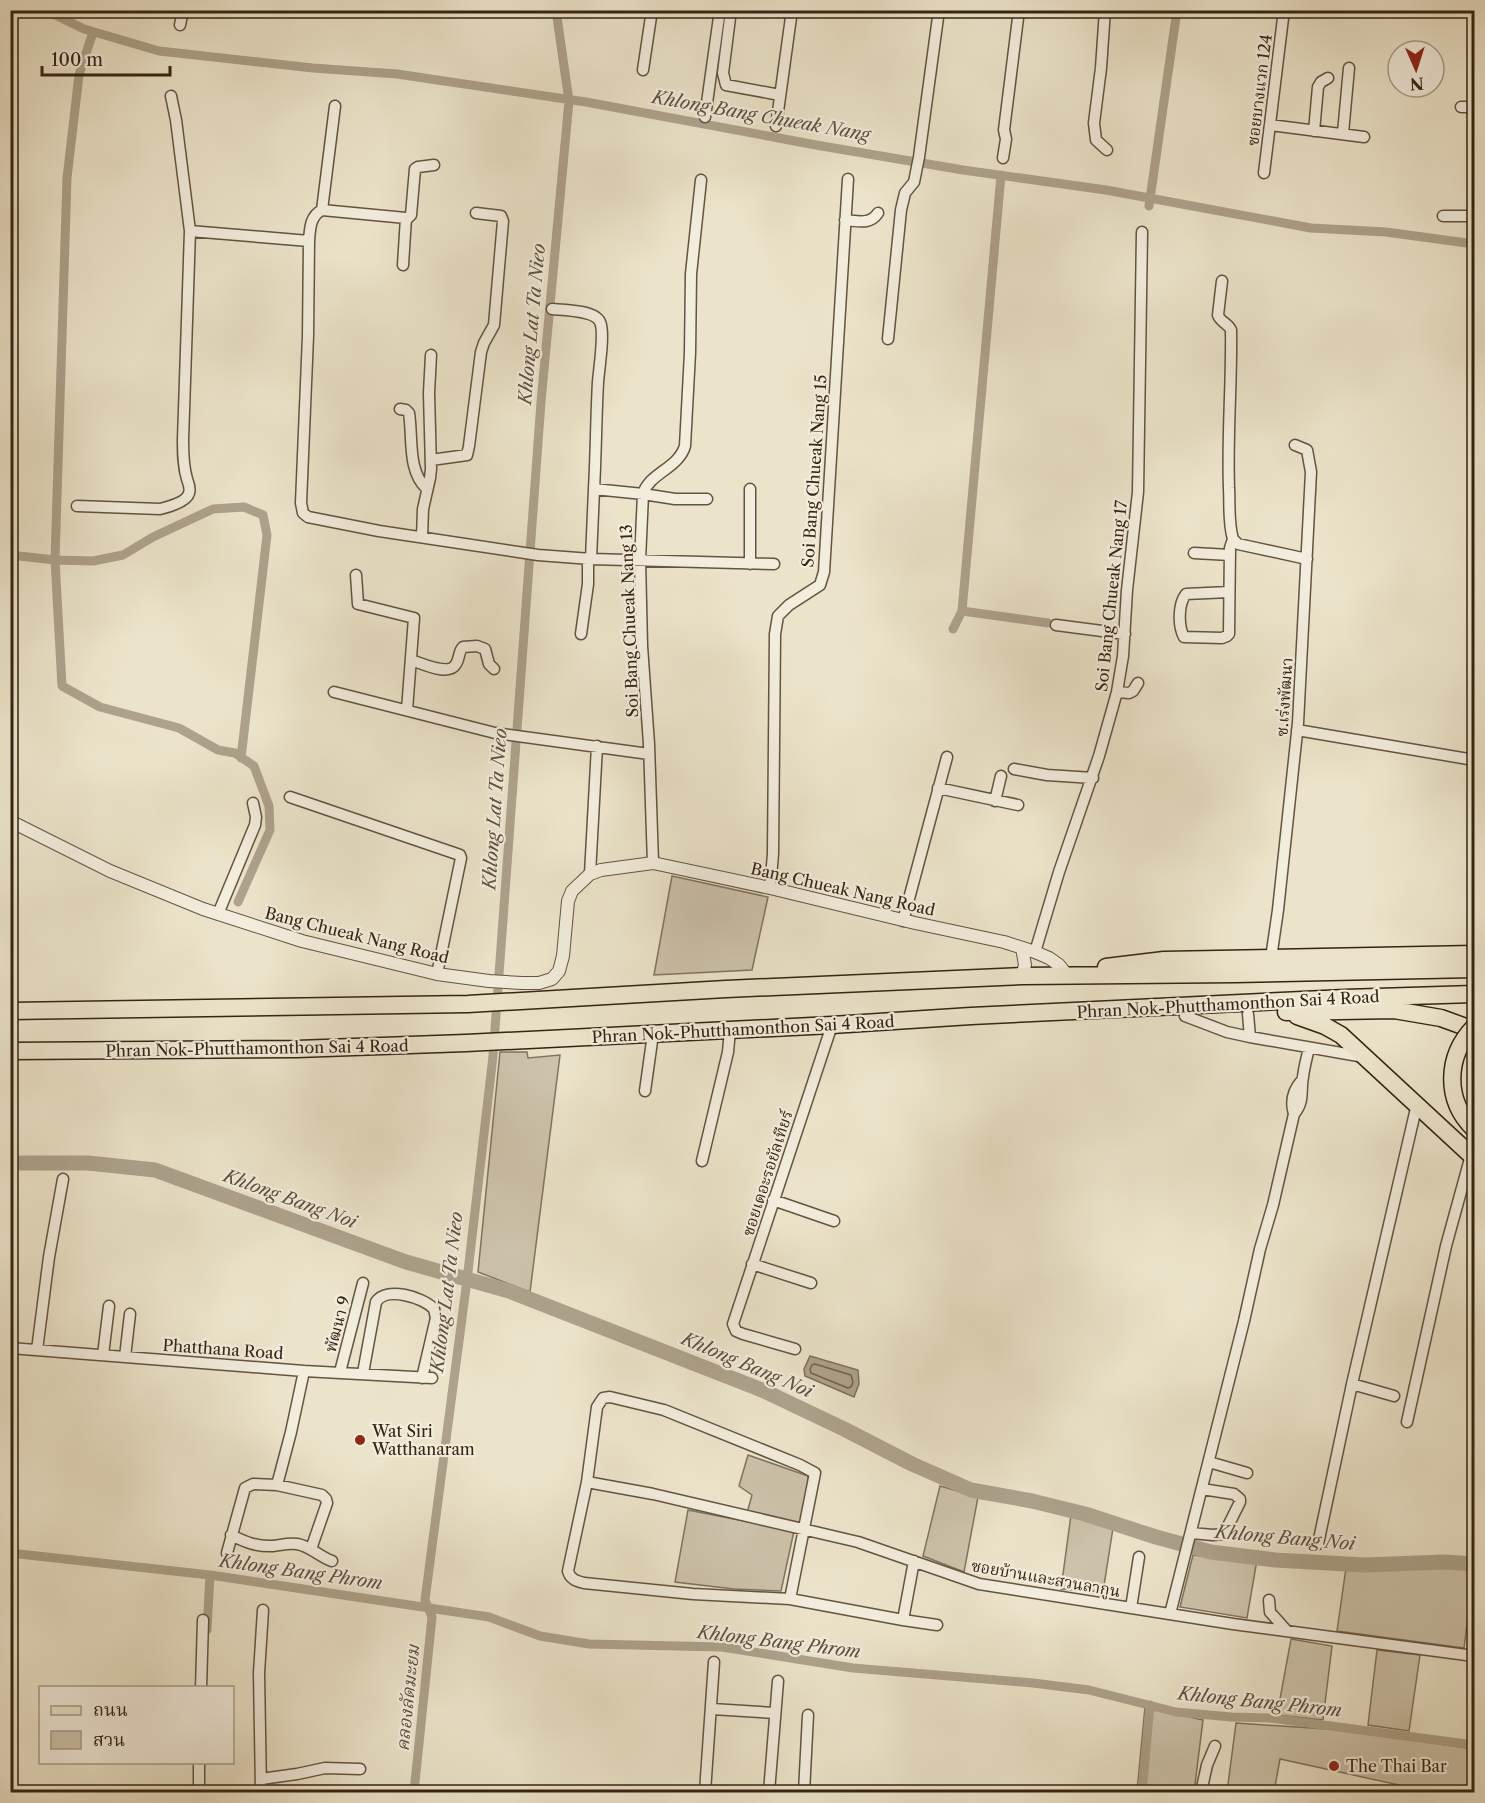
<svg xmlns="http://www.w3.org/2000/svg" width="1485" height="1803" font-family="'Libre Caslon Text','Noto Serif Thai',serif">
<rect width="100%" height="100%" fill="#ece4ca"/>
<filter id="stains"><feTurbulence type="fractalNoise" baseFrequency=".00333" numOctaves="4"/><feColorMatrix values="0 0 0 0 .2 0 0 0 0 .09 0 0 0 0 .02 0 0 0 .5 -.17"/></filter>
<radialGradient id="worn" r=".72"><stop offset=".6" stop-color="#630" stop-opacity="0"/><stop offset="1" stop-color="#630" stop-opacity=".3"/></radialGradient>
<path fill="#cdc3ab" stroke="#81735f" stroke-width="1.5" d="M672 876 768 897 752 970 654 975Z
M500 1052H527L528 1058 560 1055 530 1292 478 1272Z
M748 1455 808 1476V1483L800 1523 747 1513 752 1495 739 1486Z
M940 1486 978 1497 964 1572 923 1556Z
M688 1510 794 1531 781 1591 734 1589 675 1582Z
M1071 1515 1084 1518 1113 1528 1103 1592 1061 1589Z
M1193 1555 1233 1560H1257L1247 1618 1180 1607Z
M1447 1565 1474 1568 1464 1648 1337 1631 1346 1568Z
M1291 1639 1332 1646 1323 1720 1277 1715Z
M1377 1650 1420 1655 1409 1731 1368 1725Z
M1145 1707 1203 1720 1194 1792H1137Z
M1236 1723 1342 1730 1474 1749V1792H1431L1280 1759 1274 1792H1227Z"/>
<path fill="#aea28c" stroke="#7e6f5c" stroke-width="1.5" d="M810 1356 858 1370 859 1384 854 1397 805 1376 804 1369Z"/>
<g fill="none" stroke-linecap="round" stroke-linejoin="round">
<path stroke="#726250" stroke-width="1.5" d="M815 1364 851 1375 853 1382 851 1387 848 1388 811 1373 810 1369 812 1365Z"/>
<path stroke="#aea28c" stroke-width="9" d="M45 10 84 29 159 51 313 68 397 74 586 102 816 145 963 170 1106 190 1311 228 1386 232 1474 244
M93 32 79 75 67 178 55 560 62 686 100 707 179 728 218 750 235 753 254 766 269 806 270 830 238 902
M1149 206 1177 10
M10 555 55 560 93 561 123 555 153 537 213 509 244 507 263 515 267 535 241 758
M962 611 1048 623
M953 629 962 611 1001 175
M10 1553 210 1575 489 1617 540 1636 589 1644 722 1647 853 1668 1033 1683 1089 1690 1176 1712 1231 1717 1270 1718 1474 1745
M207 1630 210 1575
M414 1792 432 1617 425 1600 467 1280 493 1056 541 402 569 101 556 10
M1142 1792 1150 1705"/>
<path stroke="#aea28c" stroke-width="15" d="M10 1163H88L155 1170 406 1262 509 1291 762 1390 844 1429 912 1464 971 1490 1032 1501 1085 1514 1156 1537 1211 1552 1275 1560 1364 1565 1445 1562 1474 1564"/>
<defs>
<path id="minor" d="M731 10 723 73 726 85 780 95
M1105 10 1101 68 1094 123 1096 140 1107 150
M180 25 183 10
M643 70 652 10
M171 96 176 120 190 231
M1461 107H1474
M705 117 720 10
M1270 125 1364 137
M776 126 792 10
M1314 131 1318 87 1321 82 1328 78
M1343 133 1349 68
M1003 158 1006 139 1004 130 1019 10
M1264 173 1284 10
M322 210 335 106
M1443 216H1474
M406 218 322 210C310 216 310 229 309 241L308 336 301 503 303 513 308 517 379 531 538 555 591 559 774 564
M845 220C858 221 870 225 878 213
M403 265 406 218H408L411 215 415 169 418 167 434 165
M1222 281 1218 315C1220 322 1228 323 1231 330 1232 382 1227 435 1229 488 1230 504 1228 523 1233 539L1238 544 1307 559
M552 309C563 310 595 310 600 322 605 332 599 369 598 382 596 418 596 454 594 489L643 494 675 499H707
M888 339 901 210 905 193 914 182 919 157 939 10
M400 409 406 410 409 413C413 438 407 471 427 489
M431 460 467 455 469 446 481 352 484 343 494 325 503 221 501 216 476 213
M77 506 160 509C168 507 187 502 189 493 191 488 188 483 187 479 183 466 183 453 183 440L190 231 309 241
M422 537 423 509 430 478 431 469 429 393 431 355
M1194 553 1230 555
M591 559 594 489
M750 564V489
M356 575 358 604 414 618 407 710
M1229 592 1186 594C1178 604 1178 626 1184 637L1222 638 1227 636 1229 634 1230 548 1233 539
M1056 625 1125 634
M581 634 588 584V558
M411 660C421 663 449 677 456 664 460 658 458 652 463 647L477 646 485 649 489 664 494 669
M334 692 495 733 649 754
M1117 692 1129 693 1133 691 1138 683
M1297 730 1474 760
M1014 769 1047 775 1093 778
M938 788 1018 805
M290 797 460 855 461 858 437 974
M995 801 1001 776
M653 863 649 744 642 646 640 560 643 494C649 473 678 469 685 446L690 353 691 274 701 180
M590 874 597 746
M770 888 773 854 775 634 778 616 789 605 820 585 824 572 848 179
M218 914 255 825 256 817 253 803
M903 921 947 757
M1035 952 1059 872 1099 756 1117 692 1123 656 1127 590 1138 492 1142 232
M1271 958 1278 910 1298 723 1311 472 1307 450 1295 445
M1248 1014 1250 1037
M1185 1016 1227 1032 1250 1037 1364 1057
M645 1091 653 1034
M1294 1114C1290 1101 1293 1090 1302 1080
M702 1161 728 1052 730 1030
M773 1200 834 1221
M752 1264 811 1283
M10 1348 304 1371 432 1378
M795 1349 743 1334 736 1331 733 1324 832 1025
M37 1350 49 1257 63 1179
M103 1355 109 1306
M125 1357 130 1314
M340 1372 363 1283
M363 1373 376 1302C386 1286 423 1297 434 1309L436 1318 422 1378
M1352 1384 1394 1396
M1407 1422 1446 1246 1471 1155
M1209 1462 1247 1473
M587 1482 653 1494 858 1542 979 1584 1233 1624 1474 1656
M277 1485 322 1495 326 1499 327 1503 311 1549
M1191 1533 1213 1535 1224 1534 1240 1502V1499L1234 1494 1202 1489
M231 1535C245 1542 257 1547 273 1546 281 1545 289 1543 297 1544 310 1546 320 1557 332 1561
M1318 1544 1352 1384 1417 1104
M227 1553 245 1488 253 1484 277 1485 291 1432 304 1371
M914 1561 903 1620 937 1625
M790 1599 815 1473 800 1465 664 1410 610 1397 603 1398 597 1407 587 1482 568 1571C570 1579 576 1581 584 1583L693 1594 790 1599 903 1620
M1269 1600 1270 1612 1287 1631
M1131 1608 1139 1557
M1170 1614 1244 1321 1260 1249 1273 1205 1294 1114C1305 1101 1300 1091 1303 1077 1304 1067 1307 1057 1309 1048
M201 1688 203 1620
M712 1709 775 1713
M199 1762V1792
M261 1779 297 1774 325 1768 360 1769
M261 1792 259 1673 263 1610
M705 1792 714 1662
M769 1792 778 1681
M804 1792 808 1715
M1201 1792 1207 1765 1215 1746"/>
<path id="tertiary" d="M10 821 110 871 203 909 302 941 437 974 489 981 522 983H539L552 979 559 971 563 956 568 901 572 891 590 874 601 870 653 863 770 888 915 923 1004 942 1035 952 1049 958 1059 965 1067 975
M1022 948 1025 965 1022 976"/>
<path id="primary" d="M1106 967 1164 960 1474 954
M10 1011 468 1004 726 989 1022 976 1235 974 1474 969
M1286 1012 1394 1010 1441 1018 1474 1030
M1297 1016 1325 1026 1341 1035 1474 1158
M10 1051 297 1049 466 1043 832 1025 971 1016 1345 998 1474 994"/>
</defs>
<use href="#minor" stroke="#635341" stroke-width="13"/>
<use href="#tertiary" stroke="#635341" stroke-width="14"/>
<use href="#primary" stroke="#352313" stroke-width="19"/>
<use href="#minor" stroke="#f3eddd" stroke-width="10"/>
<use href="#tertiary" stroke="#f3eddd" stroke-width="12"/>
<use href="#primary" stroke="#ece4ca" stroke-width="16"/>
<defs>
<path id="primary-bridge" d="M1474 1027C1446 1056 1444 1100 1474 1129"/>
</defs>
<use href="#primary-bridge" stroke="#352313" stroke-width="19" stroke-linecap="butt"/>
<use href="#primary-bridge" stroke="#ece4ca" stroke-width="16"/>
</g>
<g fill="#8f2418" stroke="#f3eddd" stroke-width="2">
<circle cx="360" cy="1440" r="6"/>
<circle cx="1334" cy="1766" r="6"/>
</g>
<g text-anchor="middle" stroke-width="4.5" stroke-linejoin="round" paint-order="stroke">
<g font-size="16" fill="#352313" stroke="#f3eddd">
<text transform="translate(1259 90) rotate(-83)" y="6">ซอยบางแวก 124</text>
<text transform="translate(814 471) rotate(-86)" y="6">Soi Bang Chueak Nang 15</text>
<text transform="translate(1111 596) rotate(-84)" y="6">Soi Bang Chueak Nang 17</text>
<text transform="translate(629 621) rotate(-92)" y="6">Soi Bang Chueak Nang 13</text>
<text transform="translate(1284 697) rotate(-86)" y="6">ซ.เร่งพัฒนา</text>
<text transform="translate(843 889) rotate(13)" y="6">Bang Chueak Nang Road</text>
<text transform="translate(357 935) rotate(14)" y="6">Bang Chueak Nang Road</text>
<text transform="translate(1228 1004) rotate(-3)" y="6">Phran Nok-Phutthamonthon Sai 4 Road</text>
<text transform="translate(743 1029) rotate(-3)" y="6">Phran Nok-Phutthamonthon Sai 4 Road</text>
<text transform="translate(257 1048) rotate(-1)" y="6">Phran Nok-Phutthamonthon Sai 4 Road</text>
<text transform="translate(767 1173) rotate(-72)" y="6">ซอยเดอะรอยัลเทียร์</text>
<text transform="translate(337 1324) rotate(-75)" y="6">พัฒนา 9</text>
<text transform="translate(223 1349) rotate(4)" y="6">Phatthana Road</text>
<text transform="translate(1046 1578) rotate(10)" y="6">ซอยบ้านและสวนลากูน</text>
</g>
<g font-size="16" fill="#352313" stroke="#f3eddd" text-anchor="start">
<text x="372" y="1437">Wat Siri<tspan x="372" dy="18">Watthanaram</tspan></text>
<text x="1346" y="1772">The Thai Bar</text>
</g>
<g font-size="18" font-style="italic" fill="#5f4f3d" stroke="#f3eddd">
<text transform="translate(761 116) rotate(10)" y="6">Khlong Bang Chueak Nang</text>
<text transform="translate(532 324) rotate(-85)" y="6">Khlong Lat Ta Nieo</text>
<text transform="translate(495 809) rotate(-86)" y="6">Khlong Lat Ta Nieo</text>
<text transform="translate(290 1199) rotate(20)" y="6">Khlong Bang Noi</text>
<text transform="translate(447 1292) rotate(-83)" y="6">Khlong Lat Ta Nieo</text>
<text transform="translate(747 1365) rotate(23)" y="6">Khlong Bang Noi</text>
<text transform="translate(1285 1538) rotate(5)" y="6">Khlong Bang Noi</text>
<text transform="translate(301 1572) rotate(8)" y="6">Khlong Bang Phrom</text>
<text transform="translate(779 1642) rotate(7)" y="6">Khlong Bang Phrom</text>
<text transform="translate(408 1698) rotate(-84)" y="6">คลองลัดมะยม</text>
<text transform="translate(1260 1702) rotate(6)" y="6">Khlong Bang Phrom</text>
</g>
</g>
<rect width="1485" height="1803" fill="none" stroke="#ece4ca" stroke-width="36"/>
<rect x="12" y="12" width="1461" height="1779" fill="none" stroke="#352313" stroke-width="3"/>
<rect x="18" y="18" width="1449" height="1767" fill="none" stroke="#352313" stroke-width="1.5"/>
<rect x="39" y="1686" width="195" height="78" fill="#f3eddd" stroke="#a79c8c" stroke-width="1.5"/>
<rect x="51" y="1706" width="30" height="9" fill="#ece4ca" stroke="#a79c8c" stroke-width="1.5"/>
<text x="93" y="1716" font-size="18" fill="#352313">ถนน</text>
<rect x="51" y="1731" width="30" height="18" fill="#cdc3ab" stroke="#a79c8c" stroke-width="1.5"/>
<text x="93" y="1746" font-size="18" fill="#352313">สวน</text>
<g transform="translate(1416 69) rotate(177)"><circle r="28" fill="#f3eddd" stroke="#a79c8c" stroke-width="1.5"/>
<path d="M0-4.5L10 22L0 15L-10 22Z" fill="#8f2418"/>
<text y="-9" font-size="16" font-weight="bold" text-anchor="middle" fill="#352313">N</text>
</g>
<path d="M42 66v9h128v-9" fill="none" stroke="#352313" stroke-width="3"/>
<text x="51" y="66" font-size="18" fill="#352313" stroke="#f3eddd" stroke-width="4.5" paint-order="stroke">100 m</text>
<rect width="100%" height="100%" filter="url(#stains)"/>
<rect width="100%" height="100%" fill="url(#worn)"/>
</svg>
